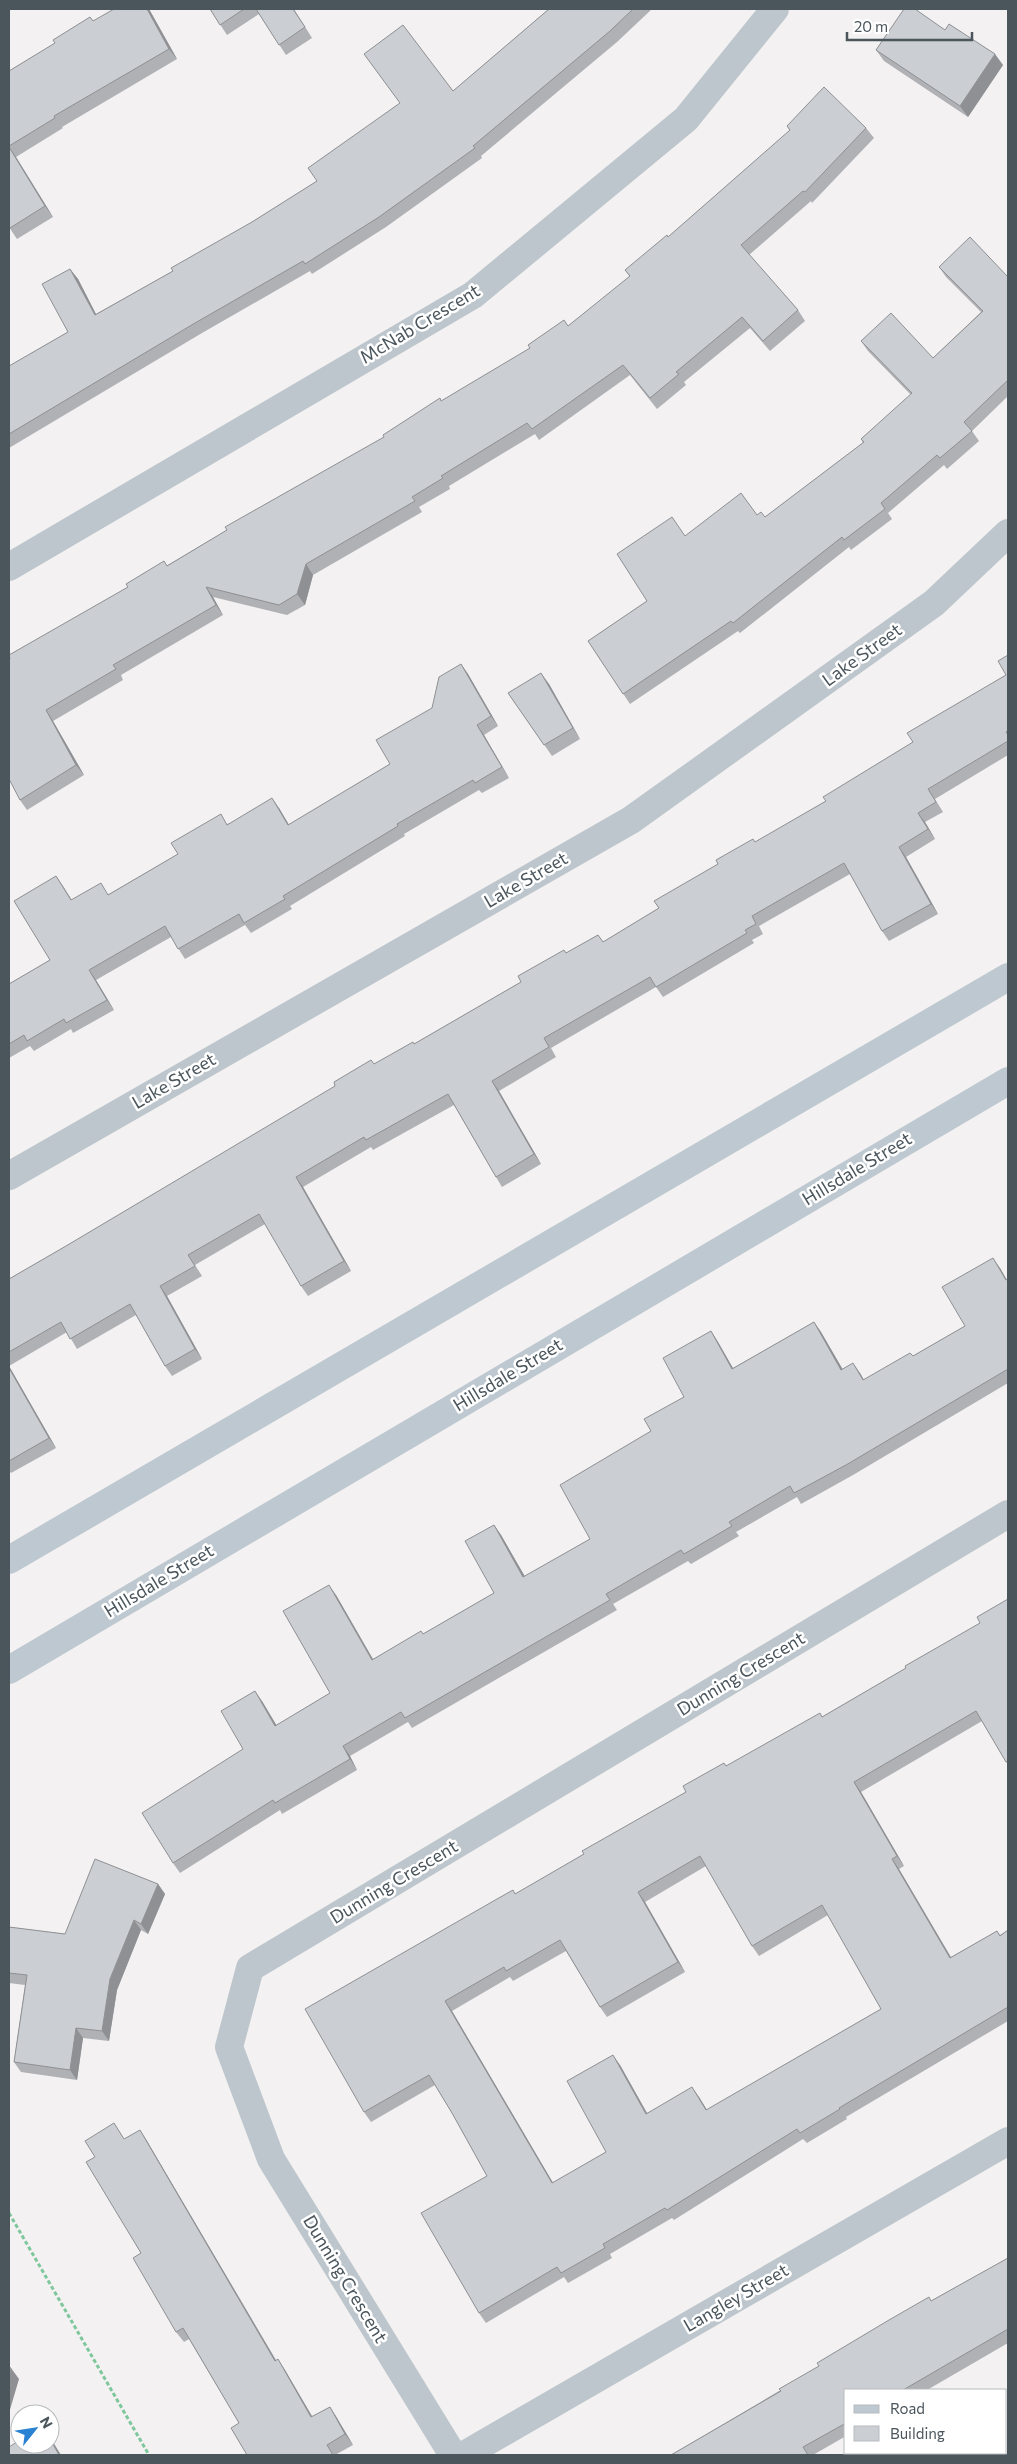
<svg xmlns="http://www.w3.org/2000/svg" width="1017" height="2464" font-family="Commissioner,sans-serif">
<rect width="100%" height="100%" fill="#f3f1f1"/>
<g fill="none" stroke-linecap="round" stroke-linejoin="round">
<path stroke="#7ec79d" stroke-width="3" stroke-dasharray="4 2.5" stroke-linecap="butt" d="M9 2213 149 2455"/>
<path stroke="#bdc6cc" stroke-width="28" d="M9 567 473 295 686 119 775 9
M9 1176 631 820 934 603 1008 533
M453 2455 271 2159 229 2047 250 1968 1008 1514
M464 2455 1008 2141"/>
<path stroke="#bec8d0" stroke-width="28" d="M9 1560 1008 977
M9 1670 1008 1081"/>
</g>
<path fill="#afb1b5" fill-rule="evenodd" d="M149 9 177 59 62 127 63 128 16 157 53 217 17 239 9 227V71L93 21Z
M210 9H294L312 38 286 55 259 14 227 35Z
M549 9H652L617 42 481 156 482 158 386 227 312 274 310 271 202 333 9 448V366L68 332 70 269 78 279 96 314 173 271 252 222 317 181 453 91Z
M945 30 1003 65 968 117 884 61 876 50Z
M787 126 866 128 874 138 812 203 811 201 749 255 798 310 805 321 770 351 750 328 684 382 686 385 657 409 630 375 539 440 535 434 449 486 450 489 419 507 422 512 313 575 305 605 287 615 213 597 223 615 121 675 123 680 53 721 84 775 27 810 20 800 9 659 384 437 442 401 568 326 630 277 625 270 668 237 790 131Z
M939 267 1008 277V396L972 431 979 441 947 469 944 465 888 513 892 519 851 550 849 547 740 633 738 631 630 704 588 641 647 601 757 515 765 517 863 443 861 439 911 395 868 351 861 341 933 358 981 312 946 277Z
M1008 655V755L935 799 943 812 925 822 935 839 906 857 938 914 889 941 882 931 850 874 759 926 763 934 752 940 754 943 663 997 656 987 551 1048 556 1057 499 1091 541 1164 502 1187 496 1177 454 1105 373 1150 371 1147 303 1187 351 1271 308 1296 301 1286 265 1224 195 1265 202 1276 167 1296 202 1359 172 1376 165 1366 136 1315 77 1349 67 1332 9 1366V1279L66 1246 374 1064 414 1044 521 982 566 953 598 935 603 942 659 908 756 842 826 801 913 742 1006 675Z
M461 664 468 674 498 726 484 735 509 778 482 793 479 790 404 834 405 836 290 906 292 909 251 933 245 925 185 959 171 937 96 980 114 1010 73 1033 71 1029 34 1051 30 1046 9 1058V984L50 960 56 876 71 900 109 894 178 854 227 824 279 808 289 825 390 764 432 708Z
M549 684 580 739 552 756 508 693Z
M1000 1268 1007 1280 1008 1279V1383L853 1475 801 1504 797 1497 736 1532 739 1536 691 1564 688 1561 613 1604 617 1610 412 1728 408 1722 350 1756 357 1770 282 1814 280 1810 180 1873 173 1863 243 1749 262 1701 276 1726 330 1693 336 1595 373 1659 423 1634 494 1593V1525L501 1535 525 1577 590 1539 651 1431 684 1397 711 1331 718 1342 733 1368 814 1322 821 1332 842 1369 860 1373 864 1380 913 1356 965 1326Z
M9 1366 56 1448 11 1473 9 1470Z
M1008 1599V1765L982 1721 861 1792 904 1866 899 1869 951 1957 997 1931 1000 1935 1008 1930V2021L846 2117 847 2119 807 2143 803 2139 674 2220 672 2218 610 2254 612 2258 568 2283 564 2277 486 2323 479 2313 487 2176 452 2113 435 2085 371 2122 364 2112 516 1894 584 1854 686 1792 726 1766 822 1717 906 1668 980 1623ZM706 1866 752 1946 759 1956 828 1915 881 2009 707 2110 699 2097 647 2113 620 2065 606 2152 553 2183 452 2011 510 1977 513 1981 566 1951 600 2007 607 2017 685 1972 645 1902Z
M158 1884 165 1894 148 1934 141 1930 117 1990 109 2041 83 2038 77 2080 21 2072 14 2062 25 1985 9 1983V1927L65 1934Z
M140 2130 147 2141 276 2360 285 2370 312 2417 330 2407 337 2418 353 2445 335 2455H247L239 2423 189 2339 184 2342 176 2332 141 2253 95 2157Z
M1008 2258V2343L927 2390H846V2436L813 2455H671L931 2301Z"/>
<path fill="#8e9093" d="M147 9H149L177 59 169 49Z
M995 54 1003 65 968 117 960 106Z
M9 147 16 157 53 217 45 206Z
M70 269 78 279 102 326 95 315Z
M306 564 313 575 305 605 297 594Z
M206 587 213 597 223 615 216 605Z
M461 664 468 674 498 726 491 716Z
M541 673 549 684 580 739 573 728Z
M46 710 53 721 84 775 76 765Z
M477 725 484 735 509 778 502 767Z
M272 798 279 808 295 835 288 825Z
M918 813 925 822 935 839 928 829Z
M899 847 906 857 938 914 931 904Z
M56 876 63 886 78 910 71 900Z
M89 970 96 980 114 1010 107 1000Z
M492 1081 499 1091 541 1164 534 1154Z
M296 1177 303 1187 351 1271 344 1261Z
M993 1258 1000 1268 1008 1282V1284Z
M160 1286 167 1296 202 1359 195 1349Z
M814 1322 821 1332 849 1380 841 1370Z
M711 1331 718 1342 739 1379 732 1369Z
M853 1363 860 1373 870 1391 863 1380Z
M9 1366 56 1448 49 1438 9 1368Z
M494 1525 501 1535 531 1587 523 1577Z
M329 1585 336 1595 379 1670 372 1660Z
M255 1691 262 1701 283 1736 275 1726Z
M343 1746 350 1756 357 1770 350 1759Z
M854 1782 861 1792 904 1866 897 1856Z
M892 1859 899 1869 957 1968 950 1958Z
M158 1884 165 1894 148 1934 141 1924Z
M638 1892 645 1902 685 1972 678 1962Z
M134 1920 141 1930 117 1990 109 2041 102 2031 110 1979Z
M445 2001 452 2011 559 2193 552 2183Z
M76 2028 83 2038 77 2080 70 2070Z
M613 2055 620 2065 653 2124 646 2114Z
M692 2087 699 2097 713 2120 706 2110Z
M140 2130 147 2141 282 2371 275 2361Z
M278 2359 285 2370 319 2428 311 2417Z
M11 2368 19 2379 9 2413V2377Z
M330 2407 337 2418 353 2445 345 2434Z
M50 2437 61 2455H59L50 2439Z"/>
<path fill="#cbced2" stroke="#8e9093" fill-rule="evenodd" d="M114 9H147L169 49 54 116 55 118 9 146V71L55 43 53 40 90 17 93 21Z
M210 9H244L220 25Z
M256 9H293L305 27 279 45Z
M549 9H633L610 31 473 146 475 148 379 217 305 264 303 261 195 323 9 434V366L68 332 42 284 70 269 95 315 173 271 171 268 252 222 317 181 308 168 400 103 364 54 403 25 453 91Z
M904 9H915L945 30 949 24 995 54 960 106 876 50Z
M824 87 866 128 805 192 803 191 741 245 798 310 763 341 742 317 676 372 679 374 650 398 623 365 532 429 527 423 441 476 443 478 412 497 415 501 306 564 297 594 279 605 206 587 216 605 113 665 116 669 46 710 76 765 20 800 9 779V659H10L9 655 128 587 126 584 164 561 167 566 227 530 225 527 384 437 383 435 440 398 441 401 530 348 528 345 564 320 568 326 630 276 625 270 667 235 668 237 790 130 787 126Z
M9 147 45 206 10 228 9 227Z
M970 237 1008 277V380L964 422 972 431 940 458 937 455 881 503 885 509 844 540 842 537 733 623 731 621 623 694 588 641 647 601 617 554 672 517 685 536 741 493 757 515 761 512 765 517 864 442 861 439 912 393 861 341 891 313 933 358 983 311 939 267Z
M1008 655V731L1006 732 1008 735V741L928 789 936 802 918 813 928 829 899 847 931 904 882 931 844 863 752 916 756 924 745 930 747 933 656 987 650 977 544 1038 549 1047 492 1081 534 1154 496 1177 448 1094 366 1140 364 1137 296 1177 344 1261 301 1286 259 1214 188 1255 195 1266 160 1286 195 1349 165 1366 130 1304 70 1339 61 1322 9 1352V1279L66 1246 335 1086 334 1082 371 1060 374 1064 413 1042 414 1044 521 982 518 976 564 950 566 953 598 935 603 942 659 908 654 901 718 864 716 860 753 839 755 842 826 801 823 797 913 742 907 733 1006 675 998 661Z
M461 664 491 716 477 725 502 767 475 783 473 780 397 824 398 826 283 896 285 899 244 923 239 914 178 949 165 926 89 970 107 1000 66 1023 64 1019 27 1041 24 1035 9 1044V984L50 960 14 901 56 876 71 900 101 883 108 895 178 854 171 843 221 814 227 825 272 798 288 825 390 764 376 740 432 708 439 677Z
M541 673 573 728 544 745 508 693Z
M993 1258 1006 1280 1008 1279V1369L846 1465 794 1493 790 1486 729 1522 732 1526 684 1554 681 1550 606 1594 610 1600 405 1718 401 1712 343 1746 350 1759 275 1803 273 1800 173 1863 142 1813 243 1749 221 1711 255 1691 275 1726 330 1693 283 1611 329 1585 372 1660 421 1631 423 1634 494 1593 465 1541 494 1525 523 1577 590 1539 560 1485 651 1431 644 1419 684 1397 663 1358 711 1331 732 1369 814 1322 841 1370 853 1363 863 1380 910 1353 913 1356 965 1326 942 1287Z
M9 1368 49 1438 9 1461Z
M1008 1599V1761L1006 1762 976 1711 854 1782 897 1856 892 1859 950 1958 997 1931 1000 1936 1008 1930V2007L839 2108 840 2109 800 2133 797 2129 667 2210 665 2208 603 2244 605 2248 561 2273 557 2267 479 2313 421 2213 487 2176 452 2113 429 2075 364 2112 305 2009 497 1899 513 1890 515 1894 584 1854 582 1851 686 1792 683 1786 724 1763 726 1766 820 1713 822 1717 906 1668 905 1666 980 1623 977 1617ZM700 1856 752 1946 822 1905 881 2009 706 2110 692 2087 646 2114 613 2055 567 2081 606 2152 552 2183 445 2001 504 1967 506 1971 560 1940 600 2007 678 1962 638 1892Z
M95 1859 158 1884 141 1924 134 1920 110 1979 102 2031 76 2028 70 2070 14 2062 27 1975 9 1973V1927L65 1934Z
M114 2123 124 2139 140 2130 275 2361 278 2359 311 2417 330 2407 345 2434 327 2445 333 2455H247L231 2428 239 2423 183 2328 176 2332 133 2258 141 2253 86 2162 95 2157 85 2141Z
M1008 2258V2329L903 2390H846V2423L803 2447 808 2455H671L781 2391 779 2389 819 2366 817 2363 889 2320 929 2297 931 2301Z
M9 2367 11 2368 9 2377Z
M50 2439 59 2455H9V2447L20 2440V2444H50Z
M885 2453H939L941 2455H887Z"/>
<g text-anchor="middle" stroke-width="5" stroke-linejoin="round" paint-order="stroke">
<g font-size="18" fill="#4a555c" stroke="#fff">
<text transform="translate(420 324) rotate(-31)" y="6">McNab Crescent</text>
<text transform="translate(862 655) rotate(-36)" y="6">Lake Street</text>
<text transform="translate(526 880) rotate(-30)" y="6">Lake Street</text>
<text transform="translate(174 1081) rotate(-30)" y="6">Lake Street</text>
<text transform="translate(857 1169) rotate(-31)" y="6">Hillsdale Street</text>
<text transform="translate(508 1375) rotate(-31)" y="6">Hillsdale Street</text>
<text transform="translate(159 1581) rotate(-31)" y="6">Hillsdale Street</text>
<text transform="translate(741 1674) rotate(-31)" y="6">Dunning Crescent</text>
<text transform="translate(394 1882) rotate(-31)" y="6">Dunning Crescent</text>
<text transform="translate(345 2279) rotate(59)" y="6">Dunning Crescent</text>
<text transform="translate(736 2298) rotate(-30)" y="6">Langley Street</text>
</g>
</g>
<rect width="1017" height="2464" fill="none" stroke="#4a555c" stroke-width="20"/>
<rect x="844" y="2389" width="162" height="65" fill="#ffffff" stroke="#b7bbbe"/>
<rect x="854" y="2405" width="25" height="8" fill="#bec8d0" stroke="#b7bbbe"/>
<text x="890" y="2414" font-size="15" fill="#4a555c">Road</text>
<rect x="854" y="2426" width="25" height="15" fill="#cbced2" stroke="#b7bbbe"/>
<text x="890" y="2439" font-size="15" fill="#4a555c">Building</text>
<g transform="translate(35 2429) rotate(60)"><circle r="24" fill="#ffffff" stroke="#b7bbbe"/>
<path d="M0-4L9 19L0 12L-9 19Z" fill="#2a82d3"/>
<text y="-8" font-size="14" font-weight="bold" text-anchor="middle" fill="#4a555c">N</text>
</g>
<path d="M847 32v8h125v-8" fill="none" stroke="#4a555c" stroke-width="2.5"/>
<text x="854" y="32" font-size="15" fill="#4a555c" stroke="#ffffff" stroke-width="4" paint-order="stroke">20 m</text>
</svg>
